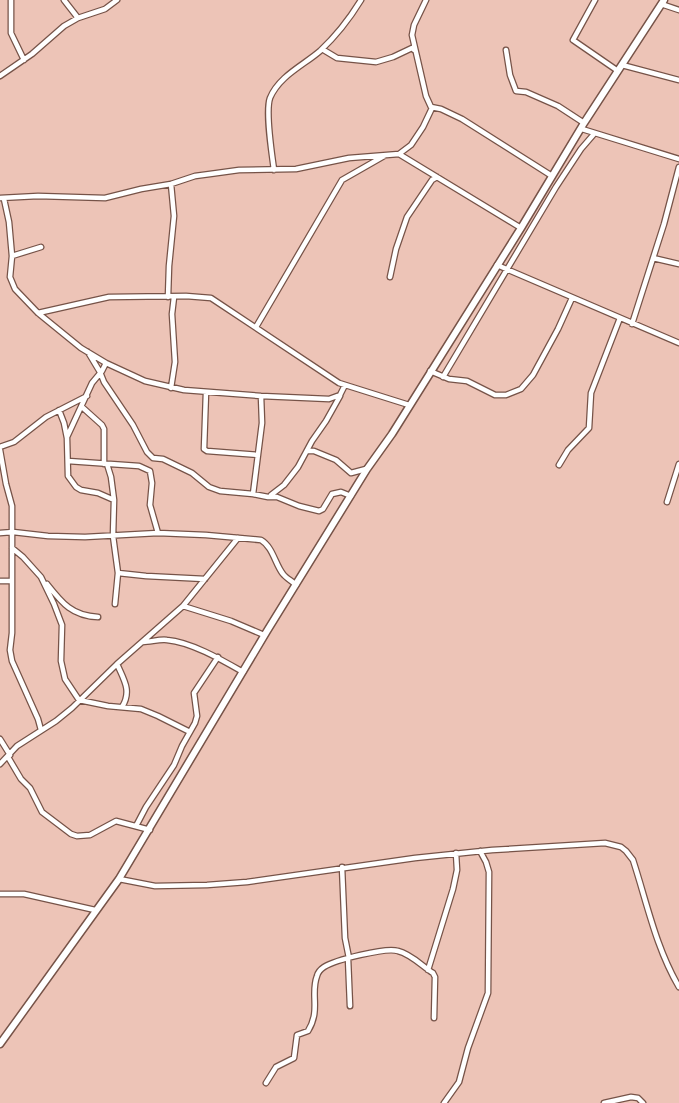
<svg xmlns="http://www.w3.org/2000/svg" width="679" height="1103" font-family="'Space Grotesk',sans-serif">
<rect width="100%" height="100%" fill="#edc4b7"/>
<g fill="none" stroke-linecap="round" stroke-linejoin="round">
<defs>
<path id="street" d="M11 0V33L24 60
M64 0 78 18
M426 0 414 25 412 35 426 96 431 107 441 109 462 119 552 176
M595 0 573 40 618 71
M661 4 679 10
M322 49 337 58 376 62 393 57 412 48 414 50
M506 50 510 75 516 91 526 92 558 106 584 123
M622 65 679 80
M0 76 32 54 64 26 78 18 105 9 117 0
M582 129 679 159
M399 154 521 228
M274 170C272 154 265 112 270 98 279 76 304 65 320 51 336 36 350 18 361 0
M0 198 38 196 105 198 141 189 171 184 195 176 210 174 239 170 296 169 349 158 399 154 411 145 423 127 432 108
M4 199 9 222 12 256 10 277 15 289 38 313 81 348 106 363 145 381 184 390 261 396 329 399 340 395 345 385
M12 256 41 247
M653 258 679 264
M497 265 679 343
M390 277 396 249 407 217 432 180 437 177
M168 297 169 266 174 216 171 184
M38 313 109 297 186 296 211 298 339 383 409 405
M632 324 664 224 679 167
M256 327 342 180 384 156
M88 352 100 372 104 382 133 425 147 452 153 458 163 459 192 473 209 487 220 491 253 494 268 497H277L299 506 319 511 323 509 332 494 341 492 351 496
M430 371 449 379 467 381 495 395H506L521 389 533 375 558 329 572 298
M443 377 556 187 581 149 594 134
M171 388 175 362 172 314 174 297
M206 392 204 449 207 451 258 455
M82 407 102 425 104 429V464
M59 410 64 423 67 438 68 476 76 487 81 490 98 493 114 500 113 536 118 573 146 576 205 579
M67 437 92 383 102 371 106 363
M0 447 14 442 46 417 87 396
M0 450 6 484 12 506V633L10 650 12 661 38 719 41 730
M307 451H314L336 460 351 473 366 469
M68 461 139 466 150 471 152 483 150 505 158 533
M107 464 111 477 114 500
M559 465 568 450 589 428 591 393 620 318
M253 494 262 423 261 396
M271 495 284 485 298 467 312 441 326 421 340 396
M667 502 679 464
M0 533 13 532 48 536 85 537 158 533 206 535 261 540C273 547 275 564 283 574 286 578 292 581 296 585
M12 548 23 557 41 577 54 604 62 625 61 661 65 679 79 700 108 706 141 709 158 716 190 732
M0 581H11
M47 584C62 603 72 616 98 617
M115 604 118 573
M183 606 231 621 264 635
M143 642C151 642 159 639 167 640 191 642 222 660 243 672
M117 664C124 680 132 691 122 707
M0 739 10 755
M8 757 21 779 30 788 42 812 71 834 77 836 90 835 116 821 150 830
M0 764 17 746 56 721 72 708 117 664 183 606 238 538
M136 826 146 807 174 765 182 746 195 723 197 716 194 693 218 657
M342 867 345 938 349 958
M119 879 155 886 207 885 247 882 415 858 492 850 589 844 605 843 621 847 626 851 633 860C647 903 656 948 679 987
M0 894H24L95 910
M348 958 350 1006
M428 970 453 889 457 870 456 853
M266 1083 276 1067 294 1058 297 1035 308 1031C321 1010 310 994 317 976 318 972 321 969 324 967 335 960 386 947 398 951 411 954 422 966 433 973L435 977 434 1018
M444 1103 459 1082 468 1048 488 993 489 872 486 862 480 851
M604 1103 631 1097 638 1098 643 1103"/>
<path id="secondary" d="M0 1044 119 879 267 631 367 469 392 434 521 228 584 123 664 0"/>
</defs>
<use href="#street" stroke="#765348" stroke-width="7"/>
<use href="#secondary" stroke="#765348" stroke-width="9"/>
<use href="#street" stroke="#fff" stroke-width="4.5"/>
<use href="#secondary" stroke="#fff" stroke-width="6"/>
</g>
</svg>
